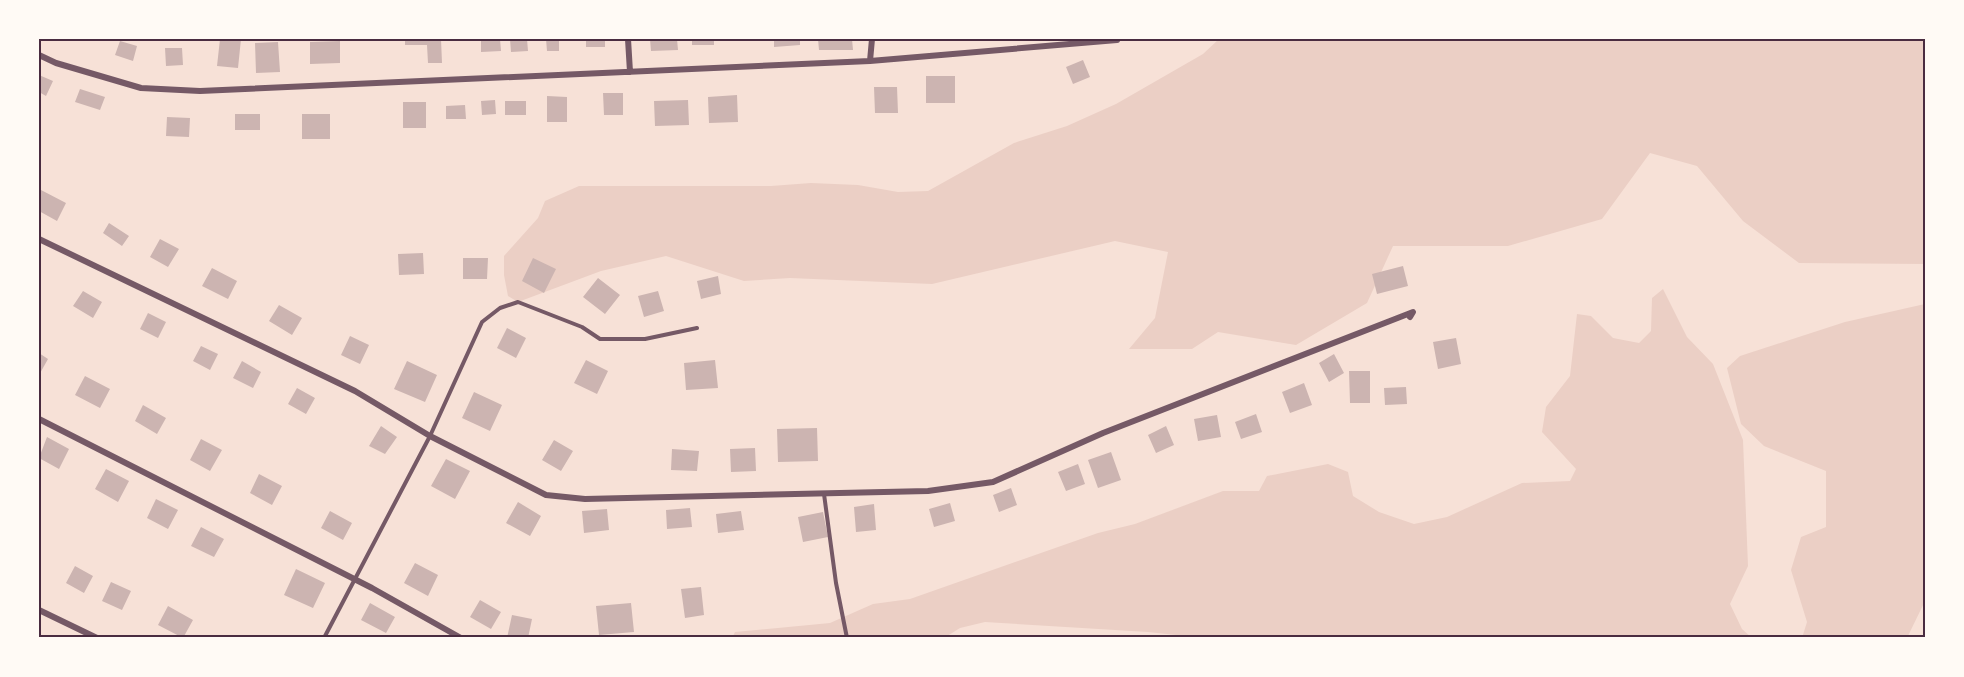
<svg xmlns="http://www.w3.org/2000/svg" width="1964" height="677" font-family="Rubik,sans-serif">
<rect width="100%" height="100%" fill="#f7e1d7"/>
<path fill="#ebcfc5" d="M1219 39H1925V264L1799 263 1743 221 1697 166 1650 153 1602 219 1508 246H1393L1367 303 1296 345 1218 332 1192 349H1129L1155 318 1168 252 1115 241 932 284 790 278 744 281 666 256 601 271 518 302 508 296 504 275V256L538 218 545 201 579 186H771L811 183 858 185 898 192 928 191 1014 143 1067 126 1116 104 1203 54Z
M1663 289 1687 337 1713 364 1743 440 1748 566 1730 604 1742 629 1752 638H1204L1148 632 985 622 960 628 944 638H732L735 632 830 623 873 604 910 599 1098 533 1135 524 1223 491H1259L1267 476 1328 464 1348 472 1353 496 1379 512 1414 524 1447 517 1522 483 1570 481 1576 469 1542 432 1546 407 1570 376 1577 314 1591 316 1613 338 1639 343 1651 331 1652 298Z
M1925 304V601L1907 638H1802L1807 622 1791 570 1801 537 1826 527V471L1764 446 1741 424 1727 368 1740 356 1845 322Z"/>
<path fill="#ccb4b1" d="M220 39H241L238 68 217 66Z
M405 39H441L442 63H428L427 45H405Z
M481 39H500L501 51 481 52Z
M510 39H527L528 51 511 52Z
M546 39H559V51H547Z
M586 39H605V47H586Z
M650 39H677L678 50 651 51Z
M692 39H714V45H692Z
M774 39H800V45L774 47Z
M818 39H852L853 50H819Z
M120 41 137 46 133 61 115 55Z
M340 41V63L310 64V42Z
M278 42 280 72 256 73 255 43Z
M165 48H182L183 65 166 66Z
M1083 60 1090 77 1073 84 1066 67Z
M39 75 53 81 46 96 39 92Z
M926 76H955V103H926Z
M874 87H897L898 113H875Z
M80 89 105 97 100 110 75 102Z
M603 93H623V115H604Z
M737 95 738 122 709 123 708 97Z
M547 96 567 97V122H547Z
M495 100 496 114 482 115 481 101Z
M688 100 689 125 655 126 654 101Z
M505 101H526V115H505Z
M403 102H426V128H403Z
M465 105 466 119H446V106Z
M235 114H260V130H235Z
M302 114H330V139H302Z
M167 117 190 118 189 137 166 136Z
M41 190 66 203 57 221 39 211Z
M109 223 129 236 122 246 103 233Z
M160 239 179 249 168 267 150 257Z
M423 253 424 274 399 275 398 254Z
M463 258H488L487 279H463Z
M533 258 556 269 544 293 522 281Z
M1403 266 1408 286 1377 294 1372 274Z
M212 268 237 281 228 299 202 286Z
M718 276 721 294 701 299 697 281Z
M598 278 620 295 605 314 583 297Z
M83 291 102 302 93 318 73 306Z
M658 291 664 311 644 317 638 296Z
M279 305 302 318 292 335 269 321Z
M148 313 166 322 158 338 140 329Z
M507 328 526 338 516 358 497 348Z
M350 336 369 345 360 364 341 355Z
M1456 338 1461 364 1438 369 1433 342Z
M201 346 218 354 210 370 193 361Z
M39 353 48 359 39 375Z
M1334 354 1344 373 1329 382 1319 363Z
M586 360 608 371 597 394 574 383Z
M715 360 718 388 686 390 684 363Z
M242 361 261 372 253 388 233 378Z
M407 361 437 375 425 402 394 389Z
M1349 371H1370V403H1350Z
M85 376 110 389 100 408 75 395Z
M1304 383 1312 405 1290 413 1282 392Z
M1406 387 1407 404 1385 405 1384 388Z
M297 388 315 398 306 414 288 404Z
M474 392 502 405 490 431 462 418Z
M143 405 166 418 157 434 135 421Z
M1256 414 1262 432 1241 439 1235 422Z
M1217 415 1221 437 1198 441 1194 419Z
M381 426 397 437 385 454 369 446Z
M1166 426 1174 445 1156 453 1148 435Z
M817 428 818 461 778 462 777 429Z
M47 437 69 449 59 469 39 458Z
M201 439 222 450 210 471 190 460Z
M554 440 573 451 561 471 542 460Z
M755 448 756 471 731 472 730 449Z
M672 449 699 451 697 471 671 470Z
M1111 452 1121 480 1098 488 1088 460Z
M446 459 470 471 455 499 431 486Z
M1078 464 1085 484 1066 491 1058 472Z
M106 469 129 481 118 502 95 489Z
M259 474 282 486 272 505 250 493Z
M1011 488 1017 505 999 512 993 495Z
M156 499 178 510 168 529 147 518Z
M518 502 541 516 530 536 506 523Z
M950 503 955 521 934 527 929 509Z
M874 504 876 530 856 532 854 507Z
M690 508 692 527 667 529 666 510Z
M607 509 609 530 584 533 582 511Z
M330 511 352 523 343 540 321 528Z
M741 511 744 530 718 533 716 514Z
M823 512 828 537 803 542 798 517Z
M201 527 224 539 214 557 191 546Z
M415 563 438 575 428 596 404 583Z
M75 566 93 576 84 593 66 583Z
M296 569 325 583 313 608 284 595Z
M111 582 131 591 122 610 102 601Z
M701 587 704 615 685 618 681 589Z
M480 600 501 612 491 629 470 617Z
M370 603 395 617 386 633 361 620Z
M631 603 634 632 599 635 596 606Z
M168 606 193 620 183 638 158 625Z
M512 615 532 619 528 638H507Z"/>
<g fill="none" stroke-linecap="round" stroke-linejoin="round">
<path stroke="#755966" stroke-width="4" d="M824 494 836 583 847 638
M324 638 430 436 482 322 500 308 518 302 582 327 600 339H645L697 328"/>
<path stroke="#755966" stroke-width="6" d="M628 39 630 72
M39 55 56 63 141 88 200 91 870 61 1117 40
M870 61 872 39
M39 239 355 391 430 436 546 495 585 499 928 491 993 482 1103 433 1413 312 1410 317
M39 419 372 588 461 638
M39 610 97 638"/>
</g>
<rect width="1964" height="677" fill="none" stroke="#fffaf5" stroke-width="81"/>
<rect x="40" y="40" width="1884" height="596" fill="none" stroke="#4a2c40" stroke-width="2"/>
</svg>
